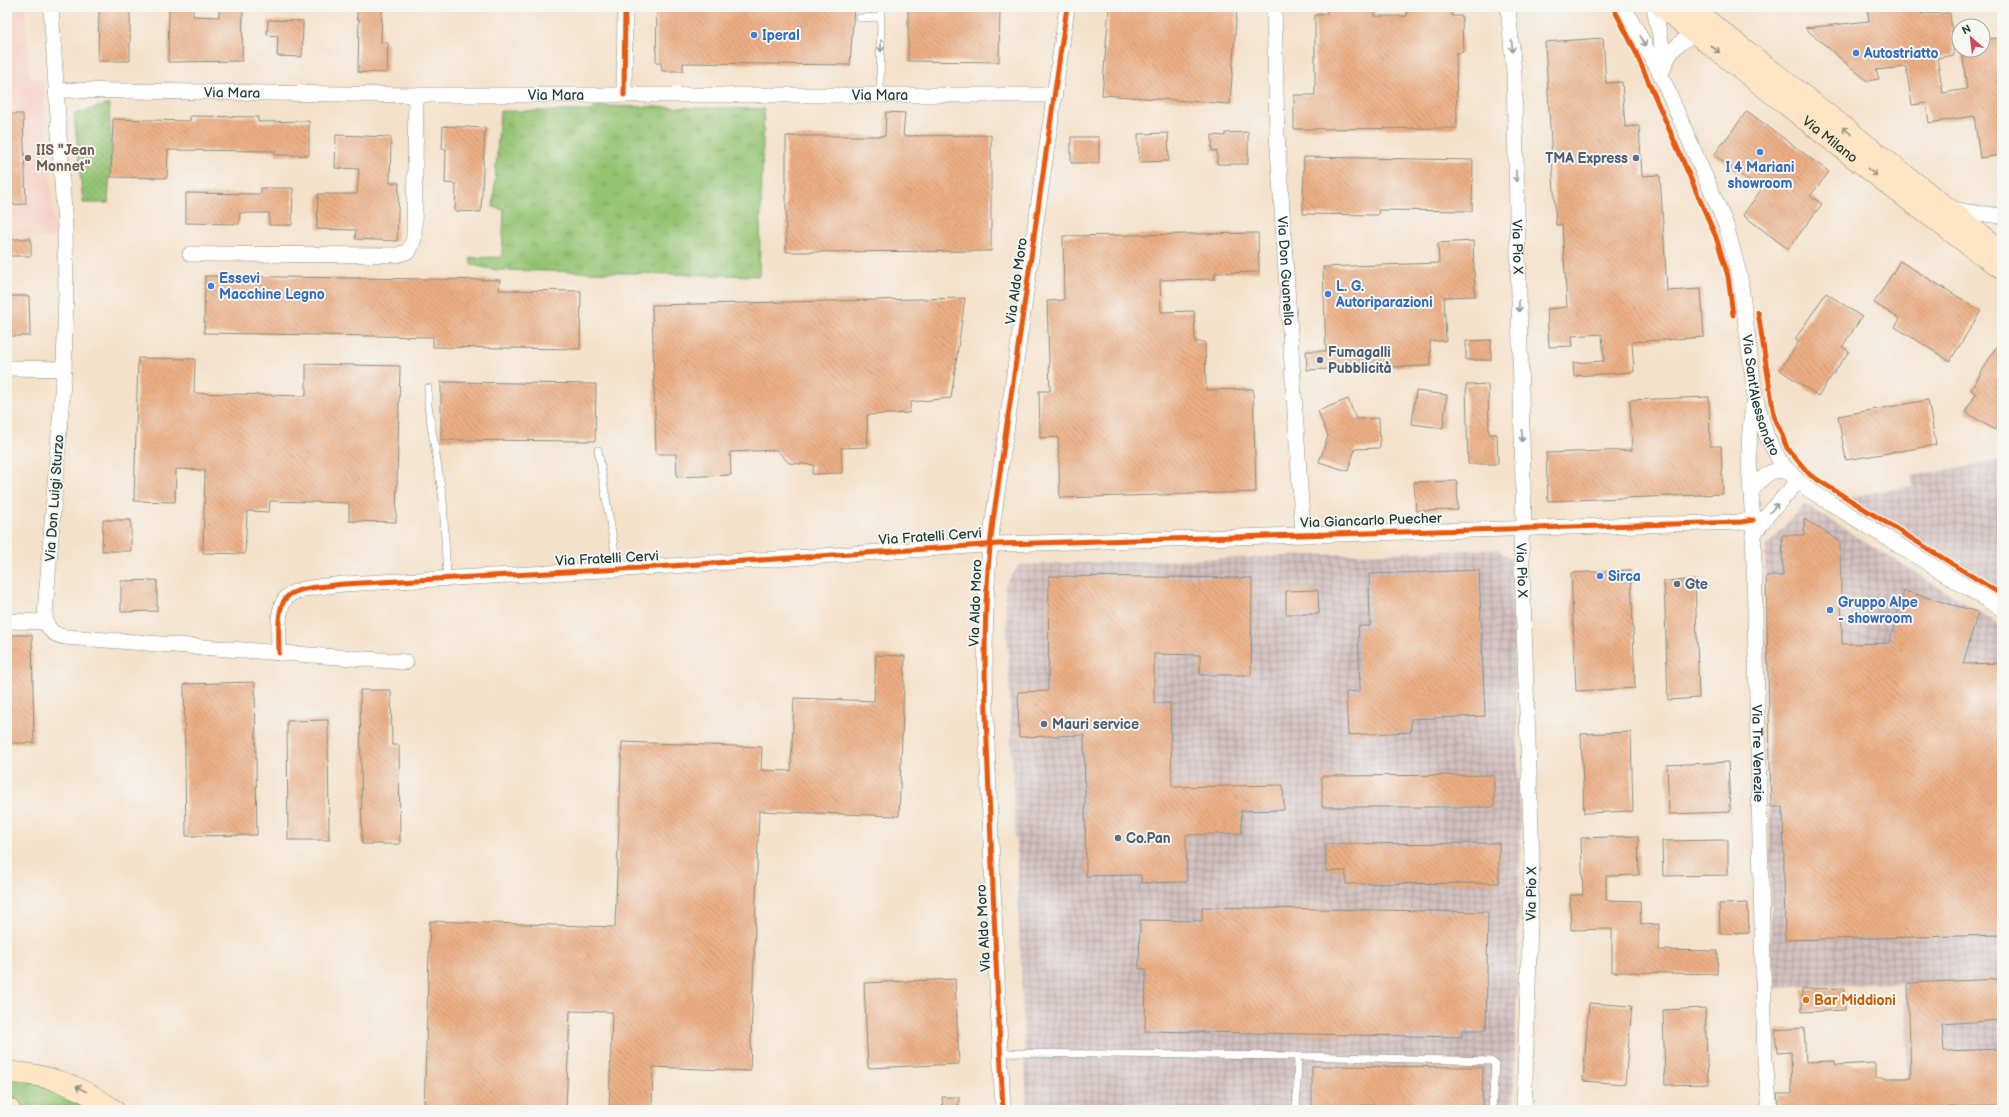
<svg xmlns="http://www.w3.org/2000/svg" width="2009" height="1117" font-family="'Balsamiq Sans',sans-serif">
<defs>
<pattern id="industrial-grid" width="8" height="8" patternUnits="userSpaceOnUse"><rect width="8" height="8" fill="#d1bfbf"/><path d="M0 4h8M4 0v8" fill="none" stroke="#a99c9c"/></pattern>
<pattern id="grass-tufts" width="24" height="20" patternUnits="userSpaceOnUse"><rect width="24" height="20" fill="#94c372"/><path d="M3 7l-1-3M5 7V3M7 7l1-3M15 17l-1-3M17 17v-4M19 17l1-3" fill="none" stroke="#78a05e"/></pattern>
<pattern id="park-dots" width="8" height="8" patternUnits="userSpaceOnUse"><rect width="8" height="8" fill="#94c372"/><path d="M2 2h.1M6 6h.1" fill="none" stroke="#78a05e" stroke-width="1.8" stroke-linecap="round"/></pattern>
<pattern id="building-back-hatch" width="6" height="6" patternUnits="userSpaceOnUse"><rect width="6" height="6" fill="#ecaf85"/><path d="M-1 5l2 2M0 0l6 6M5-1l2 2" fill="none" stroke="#bf906e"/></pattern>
</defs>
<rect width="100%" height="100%" fill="#f6f6f2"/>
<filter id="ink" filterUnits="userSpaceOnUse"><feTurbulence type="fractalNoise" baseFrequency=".025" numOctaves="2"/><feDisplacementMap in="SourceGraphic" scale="8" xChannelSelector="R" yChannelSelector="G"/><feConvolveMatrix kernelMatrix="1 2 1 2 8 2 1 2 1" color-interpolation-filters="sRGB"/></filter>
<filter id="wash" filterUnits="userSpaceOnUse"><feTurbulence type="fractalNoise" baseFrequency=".012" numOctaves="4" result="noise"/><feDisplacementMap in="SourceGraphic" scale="16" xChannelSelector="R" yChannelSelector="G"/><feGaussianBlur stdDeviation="0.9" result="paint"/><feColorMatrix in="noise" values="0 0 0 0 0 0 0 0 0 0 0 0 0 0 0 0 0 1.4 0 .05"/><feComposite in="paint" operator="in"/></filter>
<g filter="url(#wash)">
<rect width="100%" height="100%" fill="#f4e1ca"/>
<path fill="#f6d1c5" d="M7 7H25L30 79H43L55 238 7 237Z"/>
<path fill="url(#industrial-grid)" d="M2002 460V598L1838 499 1912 486V476Z
M1804 504 2002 626V1110H1908L1905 983 1772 988 1765 558 1767 546Z
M1497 549 1511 559 1521 848 1513 1110H1027L1005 585 1019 565Z"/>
<path fill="url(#grass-tufts)" stroke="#5a8053" d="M596 106 764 109 759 276 497 270 471 265 470 258 502 257 504 210 493 207 500 111H591Z
M7 1079 45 1083 103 1110H29L7 1098Z"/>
<path fill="url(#park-dots)" stroke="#5a8053" d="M109 104 111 154 108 203H83L74 114Z"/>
<g id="blocks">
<path fill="url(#building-back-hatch)" d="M99 7H125V9H130V61H98Z
M169 7H193V16L219 17V7H243L242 61 168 62Z
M357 7H382L381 42 388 43 387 73 358 72 359 19H357Z
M657 7H854L850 65 683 63V71H662L661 63H656Z
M908 7H1000L999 62 908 61Z
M1109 7H1237L1230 104 1102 95Z
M1327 7H1375V16H1407V7H1452V16H1462L1463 52 1456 53 1457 128 1294 129V95H1315V15L1327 14Z
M1867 7H1920L1921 14 1950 13 1954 55 1937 58 1943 93 1967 89 1962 50H1983V48L1986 47 1985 40 2002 37V155L1980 158 1974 116 1929 123 1926 103 1912 105 1906 67 1876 70 1879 79 1867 81 1805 28 1869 21Z
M268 20 303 21 302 57 277 56 278 36 267 35Z
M1603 38 1606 83 1622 82 1625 127 1639 126 1642 176 1660 175 1667 291 1701 289 1704 337 1632 342 1634 372 1574 376 1573 363 1604 361 1602 334 1572 336 1573 346 1549 347 1547 309 1567 307 1562 224 1556 225 1545 42Z
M1747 111 1829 172 1810 196 1822 204 1788 249 1743 215 1761 190 1714 155Z
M886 112 905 113 903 136 991 135V251L786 252V136H885Z
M7 114H23L26 204 7 205Z
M190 116 258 117V122L309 121V155H275V151L168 150 167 178 111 177 113 119 190 121Z
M443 126 485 128 481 212 455 211 456 184 445 183 446 149H442Z
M1248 132V164H1217V151H1212V135L1225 136V133Z
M1168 133 1169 161 1139 162 1138 134Z
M336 135 391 137 390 183H399L397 241 355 239 356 230 317 229 318 194H357L359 169 335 168Z
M1071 137H1099V163H1071Z
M1304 157 1473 160 1472 211 1379 210 1378 215 1303 214Z
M261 188H293L292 225H269V213H240L239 224 186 223V193L261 194Z
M1258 233 1259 272 1215 273V279L1160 280 1161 312 1194 311 1195 342H1205L1206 390 1253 389 1256 492 1060 498 1058 437 1040 438 1039 391H1050L1047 301 1064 300 1063 236Z
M7 239H31V256H7Z
M1473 241 1475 296 1444 297 1446 341H1430L1431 366 1328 368V369L1307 370 1306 351H1326L1323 267 1439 263 1438 243Z
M1900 261 1981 311 1950 361 1895 327 1900 319 1874 303Z
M205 276 500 280 499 290 581 291 580 349 433 347V337L204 333Z
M1826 293 1862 317 1842 347 1849 351 1818 396 1780 370 1799 341 1795 339Z
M7 296H29L30 336H7Z
M965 298 951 398 911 402 909 413 867 415 868 447 841 448 842 473 812 474 814 465 789 463 777 450 730 452 731 475 677 477 676 454H656L652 305Z
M2002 337V418L1995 430 1965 412 1976 394 1971 390Z
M1491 340V360H1466V341Z
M138 358 195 359 194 393 306 396V364L400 366 396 522 349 521V503L270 501 269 512 247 511 245 554 203 553 205 470 176 469 175 502 134 501Z
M441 382 596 384 595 441 441 440Z
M1488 384 1489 434H1497L1498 464H1468L1466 385Z
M1416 391 1447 395 1443 428 1412 424Z
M1709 397 1710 446H1721L1723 494 1548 501 1546 453 1632 450 1630 400Z
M1348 399 1356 419 1379 418 1380 448 1355 449 1348 471 1319 462 1328 436 1318 411Z
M1928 400 1936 445 1846 460 1838 416Z
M1457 481 1458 510 1416 511 1414 482Z
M1804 519 1840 541 1842 644 1889 643 1904 591 1978 612 1963 664 2002 663V935L1785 940 1783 807H1771L1766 576H1783L1782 535H1804Z
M103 520H131V551H102Z
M1479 570 1485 716 1411 719V732L1348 735 1346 692 1360 691 1358 626H1370L1369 574Z
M1631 570 1635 688 1576 691 1571 573Z
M1049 576 1252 578 1251 675H1200V655L1154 654V703H1170L1172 787 1283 785 1284 810 1241 811 1242 833 1186 835 1187 882 1141 883V875L1086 876 1084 735 1019 737 1018 692 1048 691Z
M157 580V611L121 612V581Z
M1695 580 1699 698 1668 700 1664 581Z
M1318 590 1319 614H1286V591Z
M7 635H32L34 743H7Z
M876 655 905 656 899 816 759 811 750 1071 653 1067 652 1110H609L612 1012 570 1011 566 1110H424L430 921 615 927 622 742 762 747 761 770 791 771 794 698 874 701Z
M255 682 257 835 186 836 184 684Z
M360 690H391L392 745H399L400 844H362Z
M328 720 329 840H288L287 721Z
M1631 732 1633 811 1584 813 1581 734Z
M1728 762 1730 812 1669 814 1667 765Z
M1494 775V807H1322V776Z
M1638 836 1639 875 1606 876V900L1640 901 1641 925 1659 924V950L1718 951 1717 974 1612 972V929L1571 930 1570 895H1583L1581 838Z
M1728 840V875L1663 876 1662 841Z
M1499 843V883L1346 884V871H1326V844Z
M1748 903 1749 933 1720 934 1719 904Z
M1202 907 1488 912 1486 1030H1462V1037L1145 1031 1146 969H1139L1140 920 1202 921Z
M955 979 959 1064 868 1068 864 983Z
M2002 979V1020L1942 1024 1944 1051 2002 1049V1106L1948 1107V1110H1779L1777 1094H1792L1791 1052 1777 1053 1775 1030 1804 1028 1806 1062 1835 1061 1836 1065 1875 1063V1078H1911L1908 983Z
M1844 988 1845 1010 1802 1012V989Z
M1589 1003 1632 1006 1625 1084 1583 1081Z
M1705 1008 1708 1084 1665 1085 1663 1010Z
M1312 1066 1483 1067 1482 1110H1410V1106L1362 1105V1110H1312Z
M942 1097H959L958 1110H943Z"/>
</g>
</g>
<g filter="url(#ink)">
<use href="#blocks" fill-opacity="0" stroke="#8a8f7f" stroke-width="1"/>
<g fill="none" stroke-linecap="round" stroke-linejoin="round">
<defs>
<path id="lane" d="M860 18 881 17
M880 94 881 7
M428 388V406L443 499 447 579
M598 450 618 570
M1001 1053 1298 1056
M1296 1110 1298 1056 1491 1061 1495 1064 1492 1110"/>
<g id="street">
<path d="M51 7 65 228 66 291 64 369 45 614C45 627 52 635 65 637L406 662"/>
<path id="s1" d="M1274 7 1277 133 1303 534"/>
<path id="s2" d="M1508 7 1514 73 1524 527 1521 539 1532 859 1524 1110"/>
<path id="s3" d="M1624 7 1661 75 1726 225 1740 278 1755 396 1767 437 1781 463 1798 481 1811 491 2002 609"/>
<path d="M1654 7 1665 61"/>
<path d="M1661 75C1667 55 1676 41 1697 34"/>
<path id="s4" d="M56 90 416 95H1055"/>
<path d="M624 95 625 7"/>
<path d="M1950 208 1967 212 2002 216"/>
<path d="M190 254 397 255 409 251 414 239 416 95"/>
<path d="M7 368 64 369"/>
<path id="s5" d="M1755 399C1745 438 1750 480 1753 520L1765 1061 1770 1110"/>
<path d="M1751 491C1762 478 1771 465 1790 473"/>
<path d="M1753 536 1766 517 1798 481"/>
<path d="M7 621 46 622"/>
<path d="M279 653C277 587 282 591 344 584L640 568 999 544 1742 522 1753 520"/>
<path d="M1003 1110C998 1012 994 915 990 817 986 719 980 619 993 521L1067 7"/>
</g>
<g id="secondary">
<path id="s6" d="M1662 7 1881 179 1982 255 2002 268"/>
<path d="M1690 7 1992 243 2002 250"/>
<path d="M7 1072C48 1074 81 1086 114 1110"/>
<path d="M7 1108 10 1110"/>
</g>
</defs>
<use href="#lane" stroke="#8a8f7f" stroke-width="8"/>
<use href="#street" stroke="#8a8f7f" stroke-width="16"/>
<use href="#secondary" stroke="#8a8f7f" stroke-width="22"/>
<use href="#lane" stroke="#fff" stroke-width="7"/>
<use href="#street" stroke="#fff" stroke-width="15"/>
<use href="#secondary" stroke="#fee5c5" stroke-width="21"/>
<defs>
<path id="cycleway" d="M1613 7 1633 46 1716 237 1728 276 1733 315
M624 95 625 7
M1758 312 1774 415 1787 448 1810 475 2002 595
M279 653C277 587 282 591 344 584L640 568 999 544 1742 522 1753 520
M1003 1110C998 1012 994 915 990 817 986 719 980 619 993 521L1067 7"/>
</defs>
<use href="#cycleway" stroke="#f6f6f2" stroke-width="8"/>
<use href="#cycleway" stroke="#e8590c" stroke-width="5"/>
</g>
<defs><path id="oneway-shaft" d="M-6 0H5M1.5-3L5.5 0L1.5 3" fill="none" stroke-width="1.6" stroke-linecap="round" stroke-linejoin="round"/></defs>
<g stroke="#8f9e9a">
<use href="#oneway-shaft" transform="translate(1643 41) rotate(62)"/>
<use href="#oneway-shaft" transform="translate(881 46) rotate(91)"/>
<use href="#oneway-shaft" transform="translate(1512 46) rotate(86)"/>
<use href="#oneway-shaft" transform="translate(1516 176) rotate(89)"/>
<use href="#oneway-shaft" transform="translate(1519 306) rotate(89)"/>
<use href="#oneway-shaft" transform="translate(1522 436) rotate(89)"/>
<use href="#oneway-shaft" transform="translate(1774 508) rotate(-49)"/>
</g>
<g stroke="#8e917c">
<use href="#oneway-shaft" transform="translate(1715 49) rotate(39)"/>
<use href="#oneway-shaft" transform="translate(1847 131) rotate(-142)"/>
<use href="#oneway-shaft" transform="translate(1872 172) rotate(38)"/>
<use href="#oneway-shaft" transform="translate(81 1089) rotate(-153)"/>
</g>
</g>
<g fill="#3f7fe0" stroke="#f6f6f2" stroke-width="1.5">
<circle cx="754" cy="35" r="4"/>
<circle cx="1856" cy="53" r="4"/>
<circle cx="1760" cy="152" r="4"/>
<circle cx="211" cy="286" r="4"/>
<circle cx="1328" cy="294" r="4"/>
<circle cx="1600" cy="576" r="4"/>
<circle cx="1830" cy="610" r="4"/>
</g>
<circle fill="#8d6e63" stroke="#f6f6f2" stroke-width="1.5" cx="28" cy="158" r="4"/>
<g fill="#5c6f8a" stroke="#f6f6f2" stroke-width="1.5">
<circle cx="1636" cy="158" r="4"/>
<circle cx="1320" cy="360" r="4"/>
<circle cx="1677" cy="584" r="4"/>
<circle cx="1044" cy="724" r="4"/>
<circle cx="1118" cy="838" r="4"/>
</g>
<circle fill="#e8710a" stroke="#f6f6f2" stroke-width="1.5" cx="1806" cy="1000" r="4"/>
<g text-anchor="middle" stroke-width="4" stroke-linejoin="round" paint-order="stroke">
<g font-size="14" font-weight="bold" fill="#366cbe" stroke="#f6f6f2" text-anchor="start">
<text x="762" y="40">Iperal</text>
<text x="1864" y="58">Autostriatto</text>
<text x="1760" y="172" text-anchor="middle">I 4 Mariani<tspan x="1760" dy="16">showroom</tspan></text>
<text x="219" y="283">Essevi<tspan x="219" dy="16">Macchine Legno</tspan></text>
<text x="1336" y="291">L. G.<tspan x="1336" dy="16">Autoriparazioni</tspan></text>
<text x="1608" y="581">Sirca</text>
<text x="1838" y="607">Gruppo Alpe<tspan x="1838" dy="16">- showroom</tspan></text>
</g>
<g font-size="14" fill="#1f3d34" stroke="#f6f6f2">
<text dy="5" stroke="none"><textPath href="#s4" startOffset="176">Via Mara</textPath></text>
<text dy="5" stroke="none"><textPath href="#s4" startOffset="824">Via Mara</textPath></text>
<text dy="5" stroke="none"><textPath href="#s4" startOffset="500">Via Mara</textPath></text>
<text dy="5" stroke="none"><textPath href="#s6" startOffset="214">Via Milano</textPath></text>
<text dy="5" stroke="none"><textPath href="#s2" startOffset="240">Via Pio X</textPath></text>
<text dy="5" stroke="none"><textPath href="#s1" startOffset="264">Via Don Guanella</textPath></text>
<text transform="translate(1016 281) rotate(-82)" y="5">Via Aldo Moro</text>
<text dy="5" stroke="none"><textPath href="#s3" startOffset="415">Via Sant'Alessandro</textPath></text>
<text transform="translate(54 498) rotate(-86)" y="5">Via Don Luigi Sturzo</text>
<text transform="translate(1371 520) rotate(-2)" y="5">Via Giancarlo Puecher</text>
<text transform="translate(930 536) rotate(-4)" y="5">Via Fratelli Cervi</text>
<text transform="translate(607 558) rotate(-3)" y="5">Via Fratelli Cervi</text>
<text dy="5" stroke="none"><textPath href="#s2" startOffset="564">Via Pio X</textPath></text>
<text transform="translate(975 603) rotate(-88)" y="5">Via Aldo Moro</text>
<text dy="5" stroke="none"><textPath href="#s5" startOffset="355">Via Tre Venezie</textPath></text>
<text transform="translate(1531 894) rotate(-89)" y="5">Via Pio X</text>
<text transform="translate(983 928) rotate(-93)" y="5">Via Aldo Moro</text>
</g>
<g font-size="14" font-weight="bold" fill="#785e54" stroke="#f6f6f2" text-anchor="start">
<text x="36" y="155">IIS "Jean<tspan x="36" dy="16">Monnet"</tspan></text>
</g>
<g font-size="14" font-weight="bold" fill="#4e5e75" stroke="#f6f6f2" text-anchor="start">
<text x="1628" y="163" text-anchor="end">TMA Express</text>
<text x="1328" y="357">Fumagalli<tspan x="1328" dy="16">Pubblicità</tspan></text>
<text x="1685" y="589">Gte</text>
<text x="1052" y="729">Mauri service</text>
<text x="1126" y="843">Co.Pan</text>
</g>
<g font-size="14" font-weight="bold" fill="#c56008" stroke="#f6f6f2" text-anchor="start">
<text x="1814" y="1005">Bar Middioni</text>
</g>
</g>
<rect width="2009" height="1117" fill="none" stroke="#f6f6f2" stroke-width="24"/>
<g transform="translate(1971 38) rotate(332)"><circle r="19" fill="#f6f6f2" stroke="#a0aca6"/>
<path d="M0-3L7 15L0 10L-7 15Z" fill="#d1495b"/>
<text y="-6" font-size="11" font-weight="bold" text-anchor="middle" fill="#1f3d34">N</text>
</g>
</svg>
